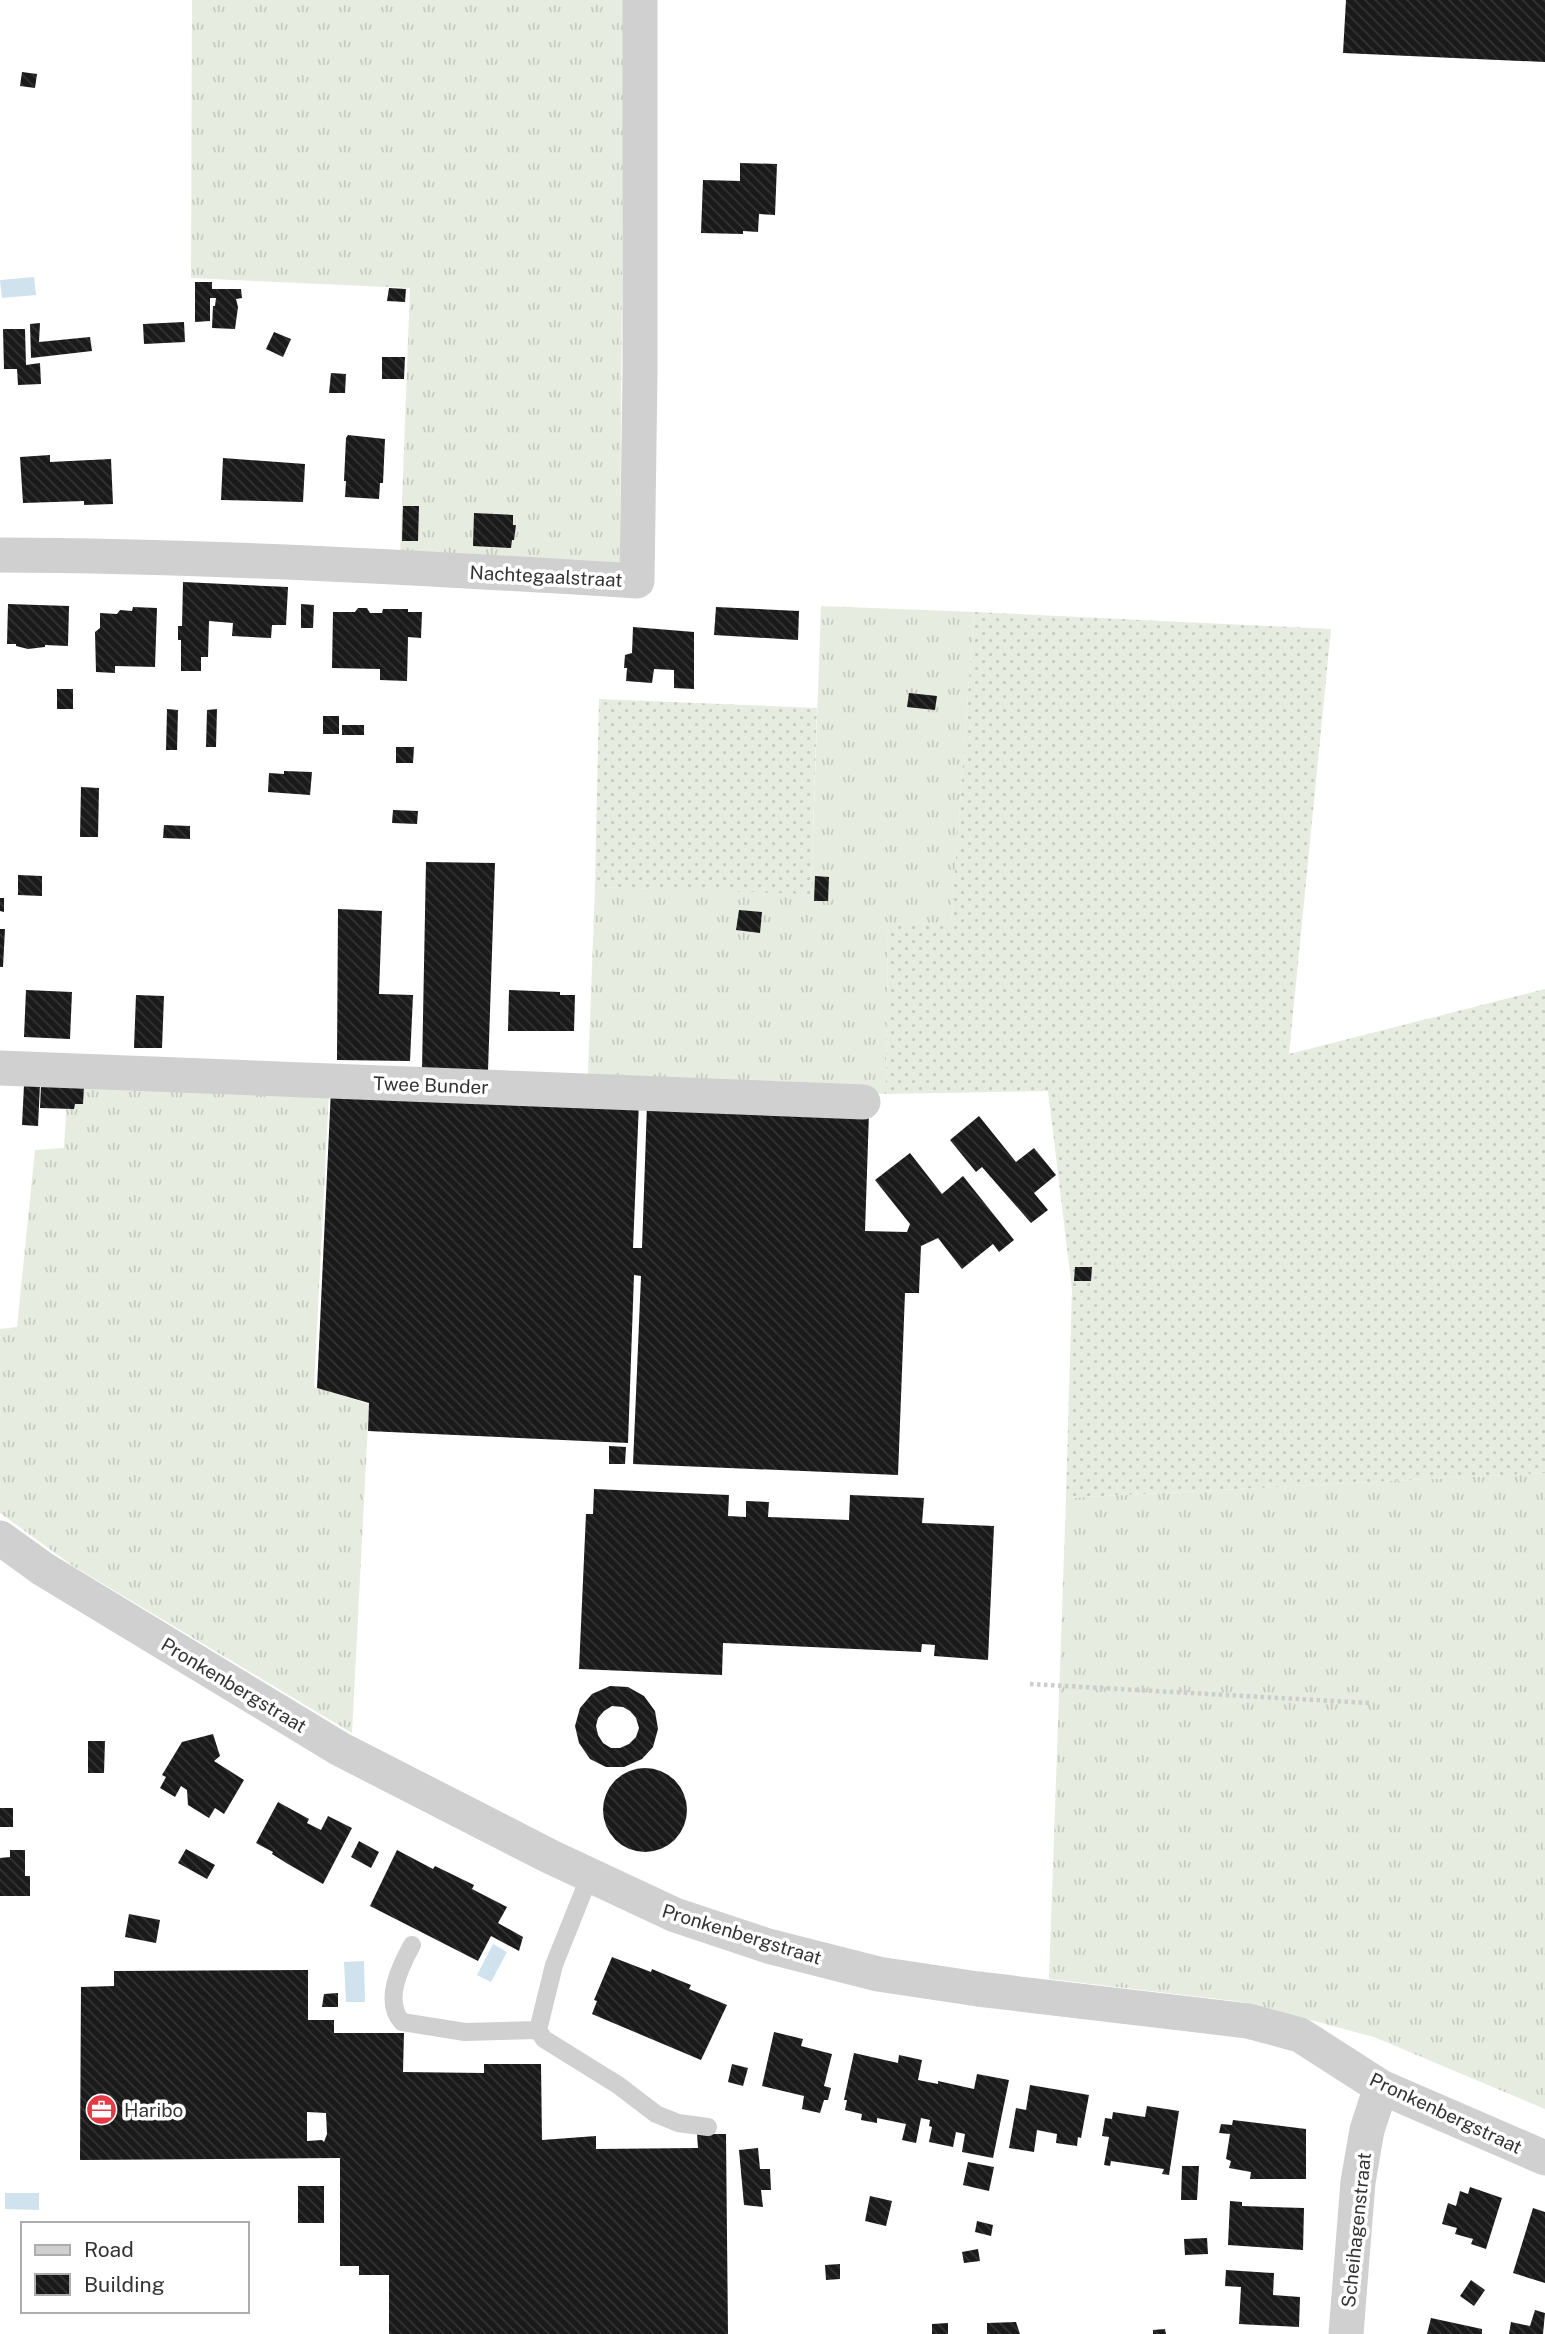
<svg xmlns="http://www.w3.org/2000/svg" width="1545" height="2334" font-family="'Public Sans',sans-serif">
<defs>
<pattern id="grass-tufts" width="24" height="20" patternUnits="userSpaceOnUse" patternTransform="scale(1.75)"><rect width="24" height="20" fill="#e6ecdf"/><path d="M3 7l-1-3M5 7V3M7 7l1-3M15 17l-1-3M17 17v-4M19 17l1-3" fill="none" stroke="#c6cbc0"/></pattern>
<pattern id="garden-dots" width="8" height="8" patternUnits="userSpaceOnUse" patternTransform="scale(1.75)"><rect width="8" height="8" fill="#e6ecdf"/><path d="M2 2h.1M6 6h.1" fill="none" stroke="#c6cbc0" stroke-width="1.8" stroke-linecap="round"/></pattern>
<pattern id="building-back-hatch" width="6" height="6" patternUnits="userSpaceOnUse" patternTransform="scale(1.75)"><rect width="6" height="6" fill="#1a1a1a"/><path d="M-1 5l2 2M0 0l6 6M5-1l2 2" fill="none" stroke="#333"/></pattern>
</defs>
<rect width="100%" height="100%" fill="#fff"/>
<path fill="url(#grass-tufts)" d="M192 0H624L620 562 614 565 400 555 410 288 191 278Z
M821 606 974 612 951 926 888 924 886 1094 588 1075 595 887 811 893Z
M68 1081 329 1091 314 1387 369 1404 352 1733 73 1566 0 1513V1329L17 1327 35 1150 64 1148Z
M1545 1473V2109L1374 2037 1243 2002 1049 1979 1066 1498Z"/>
<path fill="url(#garden-dots)" d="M974 612 1331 629 1289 1054 1545 989V1473L1066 1498 1072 1289 1048 1091 886 1094 888 924 951 925Z
M599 699 817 708 811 894 595 887Z"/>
<path fill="#cfe2ee" d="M34 277 36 295 2 298 0 280Z
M493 1944 507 1952 491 1982 477 1975Z
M364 1961 365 2002H346L344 1962Z
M5 2193H39V2210L5 2209Z"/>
<path fill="url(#building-back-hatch)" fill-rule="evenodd" d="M1346 0H1545V62L1343 53Z
M22 72 37 74 35 88 20 86Z
M740 163 777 164 775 215 759 214 758 232 743 231V234L701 233 703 180 740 181Z
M195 282H212V289H241L242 298 236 299 238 307 235 329 212 328 213 306H215L216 298H210V321L195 322Z
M389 288 406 289 405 302 387 301Z
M184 322 185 342 144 344 143 324Z
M40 323 39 342 90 337 92 351 31 358 30 324Z
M3 329H25L26 365 40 363 41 384 18 385 17 369H4Z
M274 332 291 339 283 357 266 349Z
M382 357H405L404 379H382Z
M331 373 346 374 345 393H329Z
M348 435 385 439 383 483H380L379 499 345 497 346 481H344L346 438Z
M50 455V462L111 459 113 504 84 505V501L23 503 20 457Z
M223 458 305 464 303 502 221 500Z
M403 506H419L418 541H402Z
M474 513 513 515V525H516L514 540H512L511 548 473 546Z
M183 582 288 587 286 625H272L271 638 232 636 233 623 209 621 208 657H201V671H181V640H178V626H182Z
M8 604 69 606 68 646 45 645V647L28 649 16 646V644H7Z
M301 604 314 605 313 628H301Z
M133 607 157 608 155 667 115 666V673L96 672 95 632 100 628V613L117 614 120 610 132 611Z
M716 607 799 611 798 640 714 635Z
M358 608H367L370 613H382L383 609H408V612H422L421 638 408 637 407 681 380 680V669L332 668 333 612H355Z
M633 627 694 632V689L674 688V670L654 669 652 683 626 681 627 668H624L625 655 632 653Z
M57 689H73V709H57Z
M909 693 937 696 935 710 907 707Z
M167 709 178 710 177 750H166Z
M217 709 216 747H206L207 710Z
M323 716H339V734H323Z
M342 725H364V735H342Z
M396 747H414L413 763H396Z
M284 771 312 772 310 795 268 792 269 773 284 774Z
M81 787 99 788 98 837H80Z
M393 810 418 811 417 824 392 823Z
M164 825 190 826V839L163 838Z
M426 862 495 863 488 1071 422 1069Z
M18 875 42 876V896L18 895Z
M815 876 829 877 828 901H814Z
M0 898H4V912L0 911Z
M338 909 382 911 379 994 413 995 410 1061 337 1060Z
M739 910 762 912 760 933 736 930Z
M0 929H5L3 967H0Z
M26 990 72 992 70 1039 24 1037Z
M509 990 560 992V995H575L574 1031H508Z
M136 995 164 996 162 1048H134Z
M24 1085H40L38 1126 22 1125Z
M41 1085 84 1087 83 1104H75L74 1109 40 1108Z
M331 1089 639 1102 633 1248H642L647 1104 869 1113 865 1231 907 1232 910 1224 875 1180 910 1153 942 1194 963 1176 1014 1240 999 1252 993 1244 962 1269 938 1238 921 1246 919 1293H905L898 1475 633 1464 641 1276 634 1275 628 1443 368 1431 369 1403 317 1388Z
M979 1116 1016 1162 1034 1148 1056 1175 1034 1193 1048 1210 1031 1223 982 1167 976 1172 950 1140Z
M1075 1267H1092L1091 1281H1074Z
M609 1446 626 1447 625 1464H609Z
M594 1489 729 1495 728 1516 746 1517V1501L769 1502 768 1517 849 1520 850 1495 924 1498 922 1523 994 1526 988 1660 934 1656 935 1645 922 1644 921 1652 723 1643 722 1675 579 1669 586 1514H593Z
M610 1686 628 1687 644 1696 655 1711 658 1729 653 1747 642 1759 624 1767H606L590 1759 579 1743 575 1726 580 1708 592 1694ZM612 1706 623 1707 630 1711 636 1718 639 1728 636 1737 629 1744 620 1748H611L603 1743 598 1735 596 1726 598 1718 604 1711Z
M213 1734 220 1756 214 1761 244 1780 224 1814 215 1808 209 1818 188 1805 187 1790 181 1786 175 1797 160 1788 166 1777 162 1775 182 1742Z
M88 1741H105L104 1773H88Z
M603 1810a42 42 0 1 1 84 0a42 42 0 1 1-84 0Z
M278 1802 309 1819 307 1823 321 1830 328 1816 352 1828 323 1884 288 1864 272 1854 273 1852 256 1843Z
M0 1808H13V1827H0Z
M359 1841 379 1852 371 1868 351 1857Z
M186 1849 215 1865 207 1879 178 1863Z
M10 1850H25V1876H30V1896H0V1858L10 1857Z
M397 1850 433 1869 435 1866 474 1885 472 1889 507 1907 498 1923 523 1937 519 1951 491 1936 478 1961 370 1906Z
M129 1914 160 1920 156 1943 125 1937Z
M612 1957 651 1972 652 1969 671 1977 691 1985 689 1989 727 2005 701 2060 592 2014 597 2001 594 2000Z
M308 1970V2020H334V2033H404L403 2072 484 2073V2064H541L542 2140 596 2136V2149L698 2148 697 2134H726L728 2334H389V2275H359V2266H340V2158L80 2160 81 1987 114 1986V1971ZM307 2112 326 2113 327 2134 324 2142 322 2140 307 2141Z
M338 1993V2007H322L324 1994Z
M774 2032 803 2039 801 2046 832 2054 824 2086 831 2088 828 2100H824L820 2113 802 2109 804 2096 762 2086Z
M854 2053 898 2063 899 2055 922 2060 918 2080 938 2084V2081L974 2089 977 2074 1009 2080 993 2158 962 2152 965 2134 956 2132 953 2147 929 2142 932 2127 929 2126 930 2120 921 2118 916 2143 902 2140 906 2124 877 2118V2123L861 2120 862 2114 845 2110 847 2100H844Z
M732 2064 748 2068 743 2086 728 2082Z
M1030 2085 1089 2095 1081 2138 1078 2137 1077 2146 1056 2143 1057 2134 1037 2130 1034 2152 1009 2148 1016 2108 1026 2110Z
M1147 2106 1179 2111 1169 2175 1162 2174 1164 2169 1111 2161 1110 2166 1104 2165 1109 2137 1102 2136 1105 2118 1112 2119 1113 2112 1145 2117Z
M1233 2120 1306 2129V2179H1250L1251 2172 1229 2168 1231 2161 1226 2159 1230 2134 1219 2133 1221 2124 1232 2125Z
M758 2148 760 2169H770L771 2190H761L763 2207 744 2205 739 2150Z
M968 2162 994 2167 989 2191 963 2185Z
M1182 2166H1199L1197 2200H1181Z
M298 2186H324V2223H298Z
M1470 2187 1502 2198 1486 2249 1471 2244 1473 2239 1455 2234 1457 2228 1442 2224 1448 2203 1456 2206 1460 2191 1468 2194Z
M870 2196 892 2201 886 2226 865 2221Z
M1230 2201 1242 2202V2206L1304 2208 1303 2250 1228 2245Z
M1533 2208 1545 2212V2283L1513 2273Z
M977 2221 993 2225 991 2236 975 2232Z
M1207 2238 1208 2254 1185 2255 1184 2239Z
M978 2249 980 2261 964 2263 962 2252Z
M840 2264V2279L826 2280 825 2265Z
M1226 2270 1274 2273 1273 2295 1300 2297 1299 2327 1239 2324 1241 2287 1225 2286Z
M1471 2280 1485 2290 1474 2306 1460 2296Z
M1535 2310 1545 2313 1543 2334H1509L1511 2322 1530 2326Z
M1431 2318 1482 2329V2334H1427Z
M1016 2322 1020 2334H987V2323Z
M948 2323V2334H932V2324Z
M1165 2329 1166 2334H1153V2330Z"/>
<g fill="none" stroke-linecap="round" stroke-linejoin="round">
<path stroke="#cdcdcd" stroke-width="4.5" stroke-dasharray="3.5 3.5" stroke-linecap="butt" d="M1030 1684 1369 1703"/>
<path stroke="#d0d0d0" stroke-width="18" d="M590 1875 554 1965 538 2030 544 2039 618 2085 656 2114 678 2123 708 2127
M412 1945C400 1967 383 2001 402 2022L465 2032 538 2030"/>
<path stroke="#d0d0d0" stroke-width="35" d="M0 555C213 556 425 568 637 581L640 374V0
M0 1068 863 1102
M0 1538 43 1569 340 1749 551 1857 675 1915 768 1946 878 1974 978 1989 1248 2021 1300 2035 1381 2087 1545 2158
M1346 2334 1358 2182 1367 2130 1381 2087"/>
</g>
<defs>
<symbol id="office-disc" viewBox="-11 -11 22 22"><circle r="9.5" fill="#e63946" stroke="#fff"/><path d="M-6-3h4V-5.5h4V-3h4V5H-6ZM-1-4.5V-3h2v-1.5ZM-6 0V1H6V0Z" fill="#fff"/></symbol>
</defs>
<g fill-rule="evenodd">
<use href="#office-disc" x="84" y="2092" width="35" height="35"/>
</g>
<g text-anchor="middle" stroke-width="7" stroke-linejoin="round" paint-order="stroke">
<g font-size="19" fill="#333" stroke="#fff">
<text transform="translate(546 576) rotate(3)" y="7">Nachtegaalstraat</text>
<text transform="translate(431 1085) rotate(2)" y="7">Twee Bunder</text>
<text transform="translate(234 1685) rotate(31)" y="7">Pronkenbergstraat</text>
<text transform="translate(742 1934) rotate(17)" y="7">Pronkenbergstraat</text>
<text transform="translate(1446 2113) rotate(25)" y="7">Pronkenbergstraat</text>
<text transform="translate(1356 2230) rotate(-84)" y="7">Scheihagenstraat</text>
</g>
<g font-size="19" fill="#333" stroke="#fff" text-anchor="start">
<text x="124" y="2117">Haribo</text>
</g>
</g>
<rect x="21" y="2222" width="228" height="91" fill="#ffffff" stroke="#adadad" stroke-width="2"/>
<rect x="35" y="2245" width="35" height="10" fill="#d0d0d0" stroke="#adadad" stroke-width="2"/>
<text x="84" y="2257" font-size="21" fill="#333333">Road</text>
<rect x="35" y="2274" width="35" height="21" fill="url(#building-back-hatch)" stroke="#adadad" stroke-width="2"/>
<text x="84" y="2292" font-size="21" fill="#333333">Building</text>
</svg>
